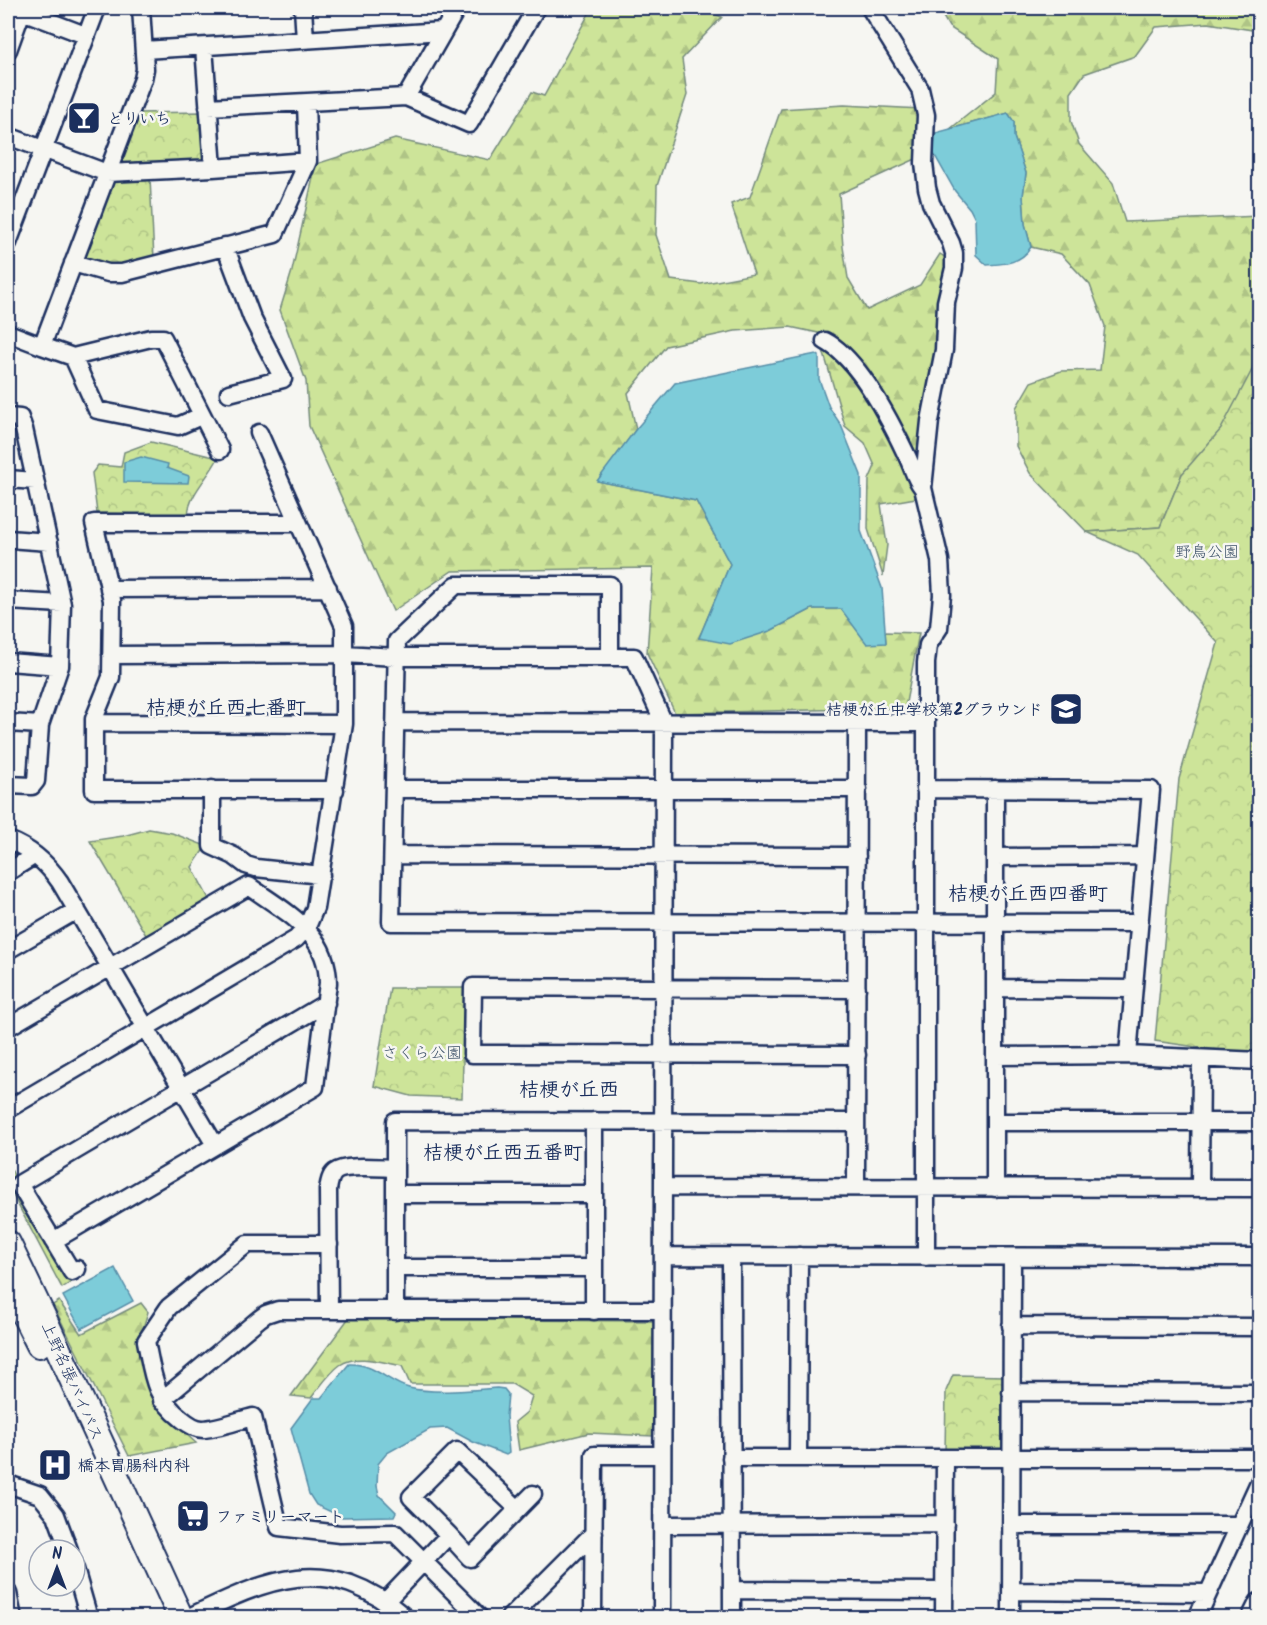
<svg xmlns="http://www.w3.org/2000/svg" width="1267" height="1625" font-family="Kalam,'Klee One',sans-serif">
<defs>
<pattern id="forest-firs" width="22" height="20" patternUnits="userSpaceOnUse" patternTransform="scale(1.5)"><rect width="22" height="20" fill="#cde499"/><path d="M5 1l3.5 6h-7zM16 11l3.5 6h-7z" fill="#afc486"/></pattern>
<pattern id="park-crowns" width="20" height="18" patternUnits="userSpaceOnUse" patternTransform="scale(1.5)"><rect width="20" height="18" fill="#cde499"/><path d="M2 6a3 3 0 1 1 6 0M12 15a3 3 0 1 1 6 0" fill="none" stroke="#afc486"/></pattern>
</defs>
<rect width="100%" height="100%" fill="#f6f6f2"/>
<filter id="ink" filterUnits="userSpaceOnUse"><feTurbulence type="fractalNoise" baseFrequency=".0167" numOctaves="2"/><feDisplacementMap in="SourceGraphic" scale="12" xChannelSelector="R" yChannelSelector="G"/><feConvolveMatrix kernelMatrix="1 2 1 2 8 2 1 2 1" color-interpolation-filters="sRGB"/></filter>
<g filter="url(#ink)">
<path fill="url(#forest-firs)" stroke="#748a7c" stroke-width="1.5" d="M592 8H700L722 17 682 59 687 95 657 186 656 235 671 280 701 284 754 274 731 204 750 197 781 109 844 105 921 109 918 158 839 194 843 247 848 278 867 310 920 285 940 254 946 258 950 268 921 497 881 504 887 545 883 576 868 529 869 480 875 466 865 443 845 426 818 333 790 327 735 331 666 346 628 393 636 429 598 481 696 501 730 564 699 638 770 631 812 609H841L886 643 885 632 919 633 905 708 675 713 647 653 653 568 452 571 393 611 309 426 306 381 280 310 292 271 316 164 395 139 490 160 532 92 544 96Z
M938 8H1259V31L1208 23 1156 27 1135 56 1084 74 1071 93V121L1079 144 1113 183 1125 222 1259 216V432L1182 474 1160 527 1087 532 1030 473 1016 446V408L1031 382 1061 371 1100 370 1105 326 1090 285 1061 254 1031 247 1025 224 1023 196 1026 173 1014 137V122L1008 113 950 129 996 92 998 59 949 27Z
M8 1164 16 1179 12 1181 71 1282 62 1288 8 1186Z
M59 1301 81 1334 141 1303 148 1312 138 1344 154 1405 196 1443 129 1456 53 1305Z
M348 1319 657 1321 653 1436 589 1433 519 1450 515 1422 527 1412 532 1396 512 1384H410L402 1366C384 1363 357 1353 340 1365 329 1373 320 1387 311 1398L291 1396Z"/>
<path fill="url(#park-crowns)" stroke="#748a7c" stroke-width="1.5" d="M204 112 205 162 120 167 117 162 135 113Z
M150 178 154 259C127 267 113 269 85 261L83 255 111 182 115 179Z
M1259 349V1056L1155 1041 1179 779 1218 643 1138 555 1087 532 1160 527 1182 474 1221 429 1252 370Z
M151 442 218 458C209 477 189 494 188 515L97 513 92 473 98 465 121 467 124 452Z
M149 829 172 833 206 846 192 867 209 899 147 937 90 841 123 836Z
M390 988H465L462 1098 411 1096 374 1086Z
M953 1375 1006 1376 1005 1445 999 1452H945L946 1391Z"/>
<path fill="#7dccd9" stroke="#568da8" stroke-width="1.5" d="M1008 113 1014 122V137L1026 173 1023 196 1025 224 1031 247C1021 263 1006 264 987 265L976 255 975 219 970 209 955 191 933 152 932 134Z
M816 354 819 356V379L829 407 841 425 861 475V531L882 588 886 643 867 644 841 609H812L770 631 730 644 699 638 730 564 696 501 597 481 636 429 675 383Z
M141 457 168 464 167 468 189 476 188 483 124 482V462Z
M115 1268 133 1301 81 1329 63 1296Z
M349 1364C374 1363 389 1383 409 1388 435 1394 471 1390 497 1388L504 1389 508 1394 506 1416 509 1453 506 1455 473 1442 447 1428 430 1429 387 1453 378 1464 377 1486 379 1495 396 1512 394 1516 342 1517 316 1505 309 1494 291 1428 313 1398H321Z"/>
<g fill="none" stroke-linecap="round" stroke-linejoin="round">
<defs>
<path id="minor" d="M303 8 305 40
M870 8 920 89 926 115 924 163 927 188 931 203 951 243 954 253V268L946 302 944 350 930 421 923 488 940 560 942 595 939 628 928 645 926 663V1257
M204 47 213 168 308 161
M8 50 22 11 85 35
M144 50 443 31
M406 97 457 8
M208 107 406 97 469 124 536 8
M8 136 107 173 213 168
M8 243 97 8
M225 246 252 318 283 379 229 393
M73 263 108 273H122L275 234 308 161 306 103
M8 333 42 346 143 79 145 69 141 8
M825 341C858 358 890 420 906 454 912 465 914 477 922 487
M42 346 73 357 151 338H163L220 450
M73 357 97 410 178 426 201 416
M8 417 20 418 24 429 62 604 60 666 40 725 36 781 32 786 8 785
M8 479 35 481
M298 523H94L112 600 111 677 94 719V790H335
M8 539 49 542
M109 589 328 588
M8 601 62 604
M111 655 344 654 396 657H634L664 723 662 1618
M610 656V585H456L397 641 391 922 1139 923
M8 662 60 666
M396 722 926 723
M8 723 40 725
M94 723 344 724
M212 789V846L234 856 246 865 256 868 321 875
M394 789H858
M925 789 1151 790 1128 1055
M995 789V1188
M8 840C29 848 47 863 60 882L215 1145
M393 855 857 856
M995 857 1145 856
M8 872 35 855
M8 950 77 910
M995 988 1133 989
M857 989 473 987 472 1054 857 1055
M8 1027 249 886C285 912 328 932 328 983L315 1087 53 1241
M995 1056 1128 1055 1260 1061
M8 1109 296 939 307 927 315 908 344 724V626L259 433
M995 1122H1260
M663 1187 1260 1188
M856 1187 857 723
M1200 1187 1201 1059
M395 1194H594
M329 1244H247L169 1307 146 1341C153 1375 153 1396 182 1419 188 1424 195 1429 203 1429 215 1429 240 1420 253 1417L279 1527 340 1534 395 1533 480 1618
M663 1256 1260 1257
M731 1256 732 1618
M395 1268H594
M77 1269 72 1272 19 1184 326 1003
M329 1310 328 1190C329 1184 330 1176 335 1172 345 1164 382 1168 395 1168
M395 1311V1121L856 1122
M594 1311V1121
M1011 1326 1260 1327
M1011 1392 1260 1393
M162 1400 259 1319 266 1314 278 1310H663
M731 1458H1254L1260 1460
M798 1458 799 1256
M8 1484 40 1495 56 1515 69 1550
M663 1525 945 1524
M1011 1525H1239
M449 1535 470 1558 533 1494
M75 1569 89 1618
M732 1590 944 1591
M1011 1591 1207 1593
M8 1593 13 1618
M385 1602 449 1535 411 1497 457 1451 518 1509
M187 1618C268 1579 328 1550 406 1618
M509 1618 594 1533
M593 1618 594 1455H662
M944 1618 945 1459
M1011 1618 1012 1257
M1197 1618 1260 1480"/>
<path id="major" d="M1253 1618 1260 1604"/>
<path id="highway" d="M8 1243 44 1318 181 1618
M8 1283 39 1345"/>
</defs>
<use href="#minor" stroke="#1b2f5e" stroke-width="21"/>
<use href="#major" stroke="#1b2f5e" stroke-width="26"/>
<use href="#highway" stroke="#1b2f5e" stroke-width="28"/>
<use href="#minor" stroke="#f6f6f2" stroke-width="16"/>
<use href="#major" stroke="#f6f6f2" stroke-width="21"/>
<use href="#highway" stroke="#f6f6f2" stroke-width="24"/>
</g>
</g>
<defs>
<symbol id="bar-square" viewBox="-11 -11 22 22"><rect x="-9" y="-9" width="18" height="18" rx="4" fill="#1b2f5e" stroke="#f6f6f2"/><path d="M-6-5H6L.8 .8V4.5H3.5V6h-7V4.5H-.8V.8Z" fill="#fff"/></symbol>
<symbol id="school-square" viewBox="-11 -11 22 22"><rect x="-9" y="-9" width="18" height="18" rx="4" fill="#1b2f5e" stroke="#f6f6f2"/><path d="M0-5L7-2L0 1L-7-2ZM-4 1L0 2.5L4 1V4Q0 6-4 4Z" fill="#fff"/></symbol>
<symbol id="hospital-square" viewBox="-11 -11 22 22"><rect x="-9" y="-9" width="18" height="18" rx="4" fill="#1b2f5e" stroke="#f6f6f2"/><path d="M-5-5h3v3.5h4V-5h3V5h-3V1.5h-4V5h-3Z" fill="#fff"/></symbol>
<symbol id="supermarket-square" viewBox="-11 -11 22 22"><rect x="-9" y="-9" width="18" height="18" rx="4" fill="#1b2f5e" stroke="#f6f6f2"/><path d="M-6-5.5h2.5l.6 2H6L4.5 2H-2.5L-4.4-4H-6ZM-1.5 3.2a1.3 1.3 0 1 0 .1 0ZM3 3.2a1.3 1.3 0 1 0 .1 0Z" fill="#fff"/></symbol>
</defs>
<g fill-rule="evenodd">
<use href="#bar-square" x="65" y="99" width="38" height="38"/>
<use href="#school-square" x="1047" y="690" width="38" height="38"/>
<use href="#hospital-square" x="36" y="1446" width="38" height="38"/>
<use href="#supermarket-square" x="174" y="1497" width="38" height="38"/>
</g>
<g text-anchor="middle" stroke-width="5" stroke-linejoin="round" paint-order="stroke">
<g font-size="16" font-weight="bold" fill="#1b2f5e" stroke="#f6f6f2" text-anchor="start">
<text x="107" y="124">とりいち</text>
<text x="1043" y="715" text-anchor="end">桔梗が丘中学校第2グラウンド</text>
<text x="78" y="1471">橋本胃腸科内科</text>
<text x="216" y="1522">ファミリーマート</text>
</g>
<g font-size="16" fill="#3f536a" stroke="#f6f6f2">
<text x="1207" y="557">野鳥公園</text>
<text x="422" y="1058">さくら公園</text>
</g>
<g font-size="16" fill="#1b2f5e" stroke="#f6f6f2">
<text transform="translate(73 1381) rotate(66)" y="6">上野名張バイパス</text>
</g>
<g font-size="20" font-weight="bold" fill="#1b2f5e" stroke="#f6f6f2">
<text x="226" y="714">桔梗が丘西七番町</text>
<text x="1028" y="900">桔梗が丘西四番町</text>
<text x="569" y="1096">桔梗が丘西</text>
<text x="503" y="1159">桔梗が丘西五番町</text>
</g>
</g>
<rect width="1267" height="1625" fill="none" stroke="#f6f6f2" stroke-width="30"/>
<rect x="15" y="15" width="1237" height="1595" fill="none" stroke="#1b2f5e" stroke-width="2" filter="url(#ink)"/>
<g transform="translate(57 1568)"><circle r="28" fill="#f6f6f2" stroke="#9ea6b7" stroke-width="1.5"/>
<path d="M0-4.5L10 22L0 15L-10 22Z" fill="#1b2f5e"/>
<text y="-9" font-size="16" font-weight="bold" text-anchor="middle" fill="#1b2f5e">N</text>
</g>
</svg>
